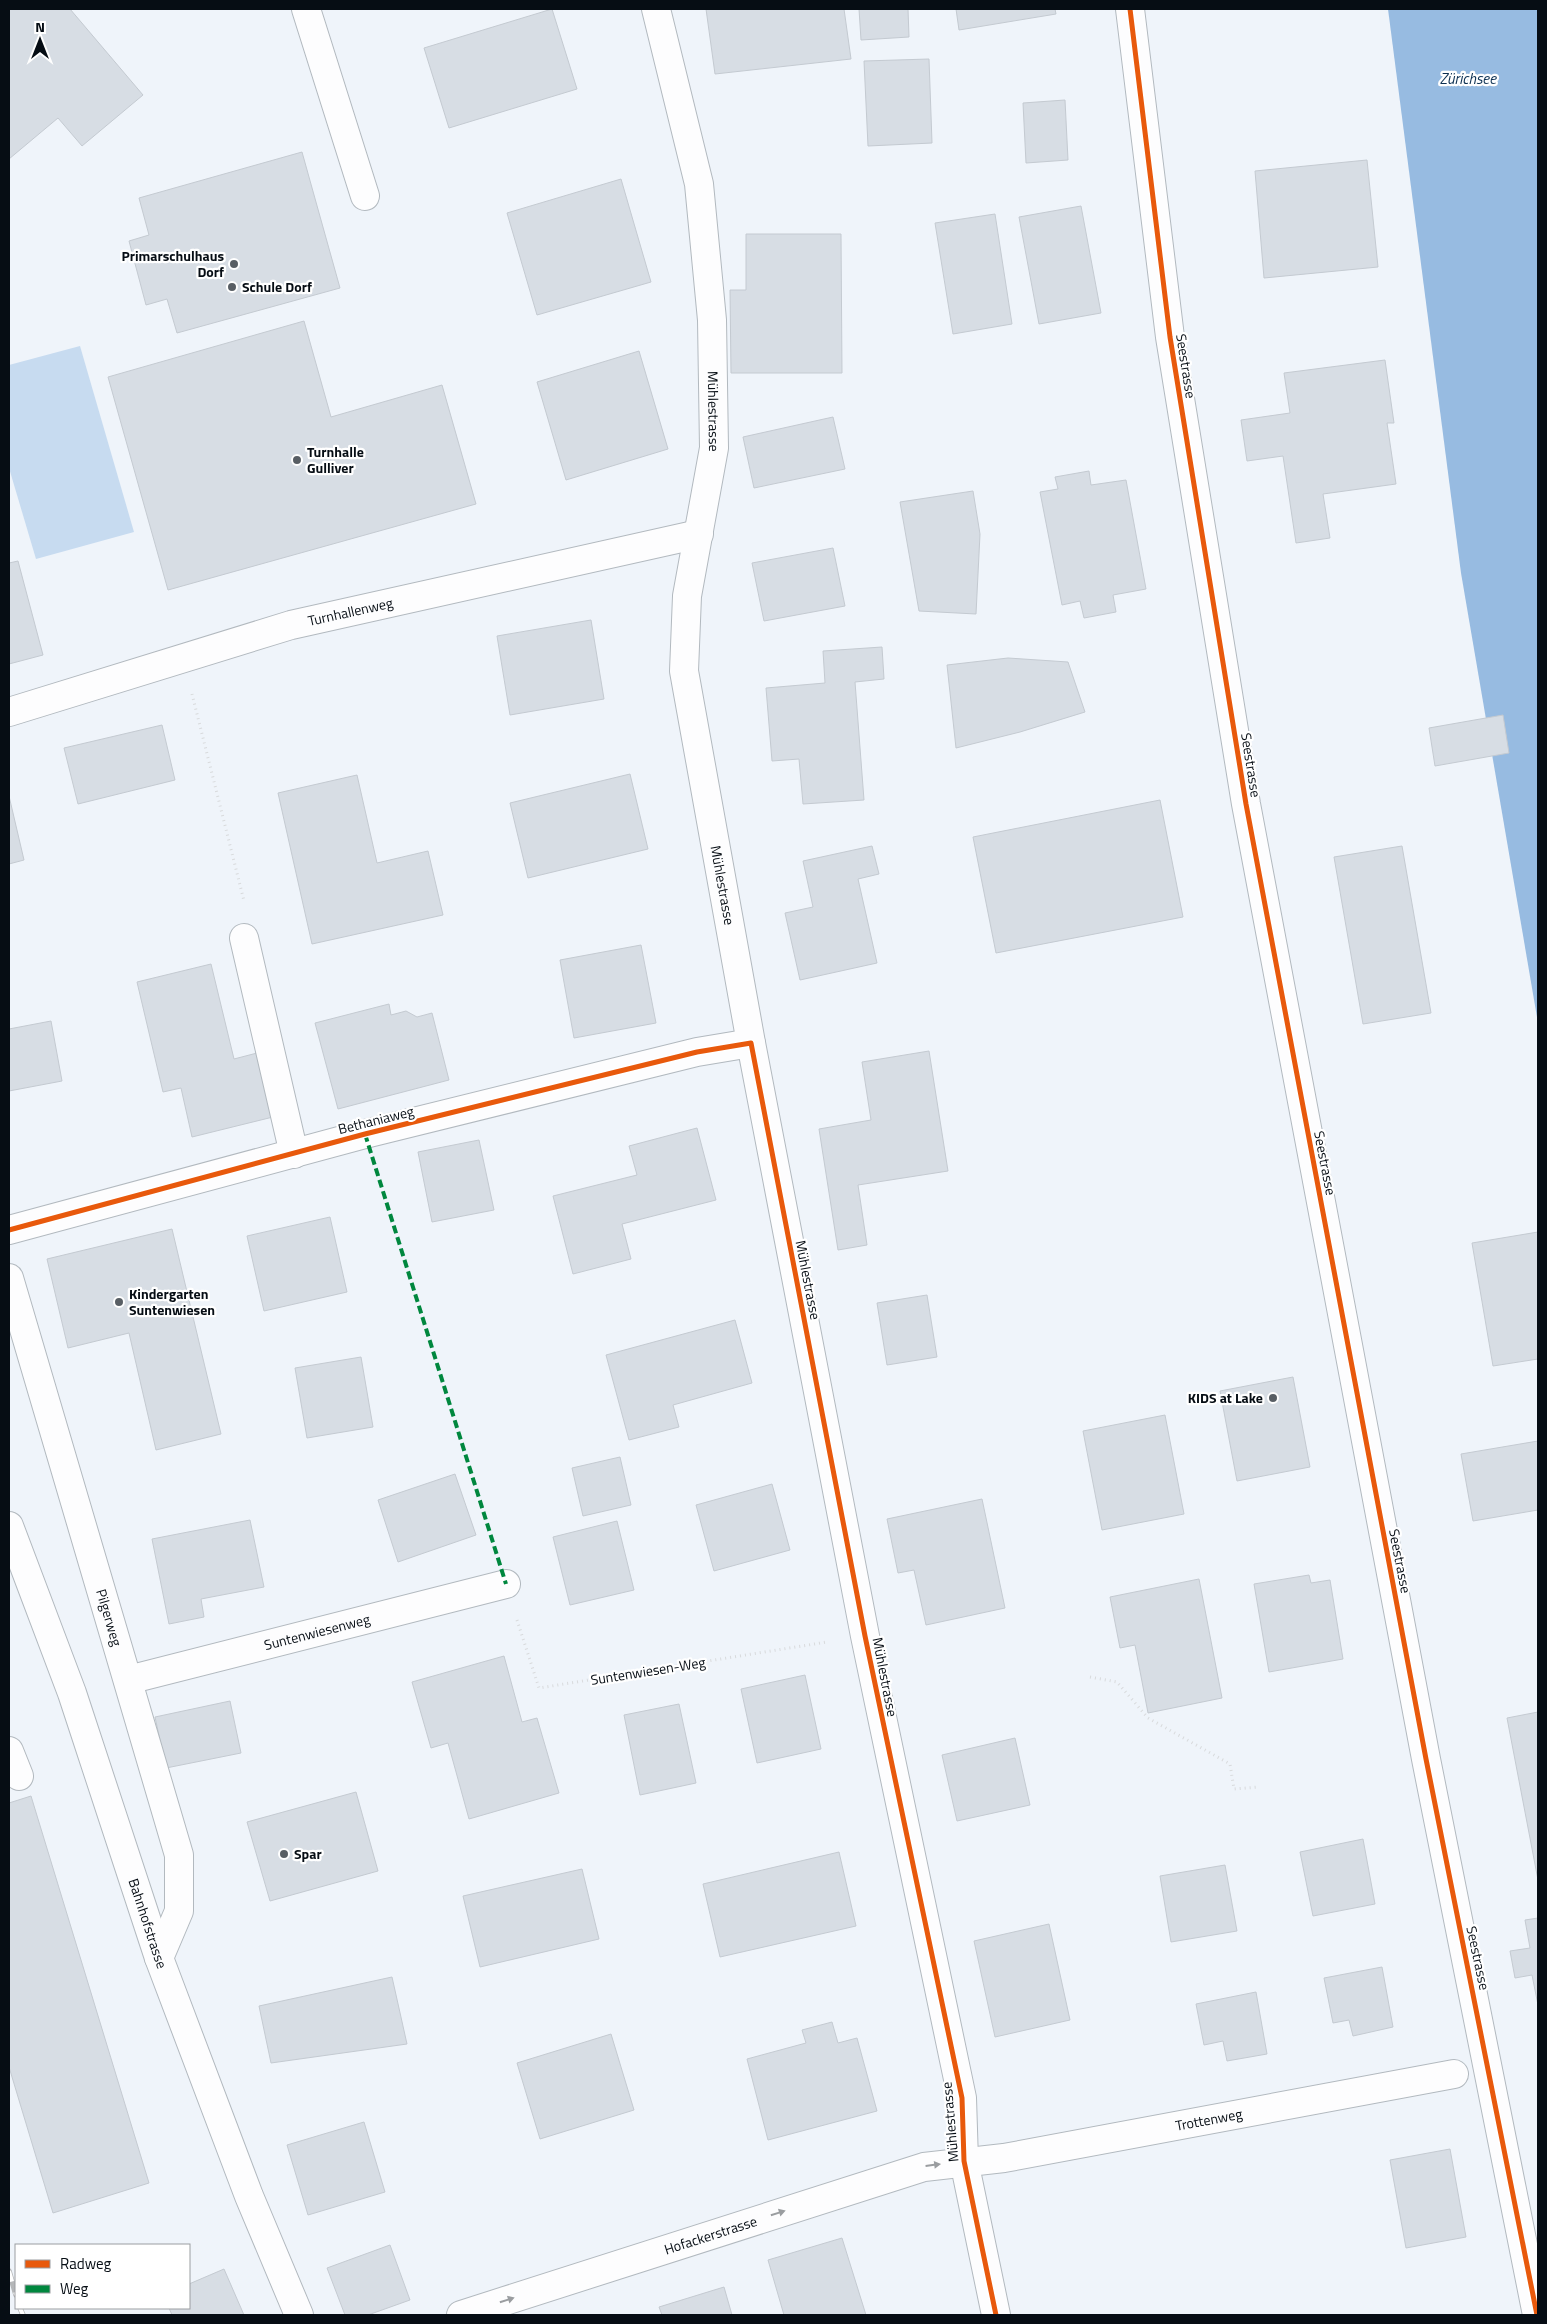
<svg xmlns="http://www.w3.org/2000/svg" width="1547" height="2324" font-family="'Titillium Web',sans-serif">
<rect width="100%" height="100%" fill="#eff4fa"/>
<path fill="#c7dbf0" d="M80 346 134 532 36 559 9 468V365Z"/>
<path fill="#97bbe1" d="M1388 9H1538V1023L1461 573Z"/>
<path fill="#d7dde4" stroke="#c4cad1" d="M9 9H70L143 95 82 146 58 118 9 159Z
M552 9 577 89 449 128 424 48Z
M706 9H844L851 59 715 74Z
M859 9H908L909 37 861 40Z
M956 9H1055L1056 14 959 30Z
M929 59 932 143 868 146 864 61Z
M1065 100 1068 160 1026 163 1023 103Z
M302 152 340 288 177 333 167 299 146 305 129 241 149 235 139 198Z
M1367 160 1378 267 1264 278 1255 171Z
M621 179 651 282 537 315 507 213Z
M1081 206 1101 313 1039 324 1019 217Z
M995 214 1012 324 953 334 935 223Z
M746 234H841L842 373H731L730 290H746Z
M304 321 331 417 442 385 476 504 168 590 108 377Z
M639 351 668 449 566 480 537 382Z
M1385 360 1394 423H1387L1396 484 1323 494 1330 538 1296 543 1283 456 1247 461 1241 420 1290 413 1284 373Z
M833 417 845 469 754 488 743 437Z
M1089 471 1091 485 1126 480 1146 589 1113 595 1116 612 1084 618 1080 601 1062 605 1040 492 1058 489 1055 477Z
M973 491 980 534 976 614 919 611 900 502Z
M833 548 845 606 764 621 752 563Z
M18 561 43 655 9 664V563Z
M591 620 604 699 510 715 497 636Z
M882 647 884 679 855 682 864 800 803 804 799 759 772 761 766 688 825 683 823 651Z
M1008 658 1068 662 1085 712 1020 732 956 748 947 665Z
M1503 715 1509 753 1435 766 1429 728Z
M162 725 175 780 78 804 64 748Z
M630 774 648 849 528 878 510 803Z
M357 775 377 863 428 851 443 915 312 944 278 793Z
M9 796 24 860 9 864Z
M1160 800 1183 917 996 953 973 837Z
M872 846 879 874 858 879 877 963 800 980 785 913 813 907 803 861Z
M1402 846 1431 1013 1363 1024 1334 857Z
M641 945 656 1023 574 1038 560 960Z
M211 964 234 1059 257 1053 273 1117 192 1137 181 1088 163 1092 137 982Z
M389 1004 391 1015 406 1011 417 1017 432 1013 449 1080 338 1109 315 1023Z
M51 1021 62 1081 9 1091V1029Z
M929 1051 948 1171 858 1185 867 1245 838 1250 819 1129 871 1120 862 1062Z
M697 1128 716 1200 622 1224 631 1259 573 1274 553 1196 637 1175 629 1146Z
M479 1140 494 1210 432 1222 418 1152Z
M330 1217 347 1292 264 1311 247 1236Z
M172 1229 221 1434 156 1450 129 1333 68 1348 47 1259Z
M1538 1232V1359L1493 1366 1472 1243Z
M927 1295 937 1357 887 1365 877 1303Z
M735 1320 752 1383 673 1405 679 1427 629 1440 606 1355Z
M361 1357 373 1427 307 1438 295 1368Z
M1293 1377 1310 1467 1237 1481 1220 1391Z
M1165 1415 1184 1514 1102 1530 1083 1431Z
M1538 1441V1510L1473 1521 1461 1454Z
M620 1457 631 1505 583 1516 572 1468Z
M455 1474 476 1535 398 1562 378 1500Z
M772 1484 790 1550 714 1571 696 1505Z
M982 1499 1005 1608 926 1625 914 1570 898 1573 887 1519Z
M250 1520 264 1587 201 1599 204 1617 169 1624 152 1539Z
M617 1521 634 1590 570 1605 553 1537Z
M1309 1575 1311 1583 1330 1580 1343 1659 1269 1672 1254 1584Z
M1199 1579 1222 1698 1148 1713 1135 1645 1120 1648 1110 1597Z
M504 1656 522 1722 537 1718 559 1793 469 1819 448 1743 431 1748 412 1682Z
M805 1675 821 1749 757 1763 741 1689Z
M230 1701 241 1753 166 1768 155 1717Z
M679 1704 696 1783 640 1795 624 1715Z
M1538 1712V1880L1507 1718Z
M1015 1738 1030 1805 957 1821 942 1755Z
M356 1792 378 1871 270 1901 247 1822Z
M31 1796 149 2183 53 2213 9 2067V1803Z
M1363 1839 1375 1904 1313 1916 1300 1852Z
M839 1852 856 1926 720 1957 703 1884Z
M1225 1865 1237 1931 1171 1942 1160 1876Z
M582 1869 599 1939 480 1967 463 1896Z
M1538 1918V2005L1532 1975 1515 1978 1510 1951 1530 1948 1525 1920Z
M1049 1924 1070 2020 995 2037 974 1941Z
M1382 1967 1393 2027 1353 2036 1349 2020 1333 2023 1324 1978Z
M392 1977 407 2044 271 2063 259 2006Z
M1256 1992 1267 2054 1227 2061 1223 2041 1204 2045 1196 2004Z
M832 2022 838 2043 857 2038 877 2111 768 2140 747 2059 806 2043 802 2030Z
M611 2034 634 2110 540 2139 517 2063Z
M364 2122 385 2192 308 2215 287 2145Z
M1450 2149 1466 2237 1406 2248 1390 2160Z
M842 2238 866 2315H784L768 2260Z
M390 2245 410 2300 368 2315H345L327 2268Z
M224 2269 244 2315H172L169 2308H189V2284Z
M724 2287 732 2315H662L659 2307Z"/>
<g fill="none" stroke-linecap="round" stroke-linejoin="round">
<defs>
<g id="minor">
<path d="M306 9 365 196"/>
<path id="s1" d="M656 9 699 184 712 320 714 448 687 596 684 671 751 1043 865 1636 962 2098 964 2161 996 2315"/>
<path id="s2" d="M9 712 291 625 699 534"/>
<path d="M244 938 294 1154"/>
<path d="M9 1230 365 1134 697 1052 751 1043"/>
<path id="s3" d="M9 1278 179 1855V1911L159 1958"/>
<path id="s4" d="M9 1526 72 1693 159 1958 249 2196 299 2315"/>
<path id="s5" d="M128 1680 506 1584"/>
<path d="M9 1751 19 1776"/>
<path id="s6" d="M461 2315 924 2167 1004 2158 1454 2074"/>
</g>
<path id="major" d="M1130 9 1170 337 1246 804 1426 1759 1537 2315"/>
</defs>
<use href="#minor" stroke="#b2b9bf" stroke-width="30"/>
<use href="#major" stroke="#b2b9bf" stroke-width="30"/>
<path stroke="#d8dadc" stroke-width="3" stroke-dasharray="1 4" stroke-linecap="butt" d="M192 694 244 901
M517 1620 539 1688 827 1642
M1090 1677 1117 1682 1148 1718 1230 1764 1234 1789 1259 1787"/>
<use href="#minor" stroke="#fdfdfe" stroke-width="28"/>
<use href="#major" stroke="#fdfdfe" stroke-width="28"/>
<defs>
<path id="rail" d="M9 2271 16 2295
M20 2308 23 2315"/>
</defs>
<use href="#rail" stroke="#b5b7b9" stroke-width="5.5"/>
<use href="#rail" stroke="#fff" stroke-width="4" stroke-dasharray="11" stroke-linecap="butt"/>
<path stroke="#00873e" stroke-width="4" stroke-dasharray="8 4" stroke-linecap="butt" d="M365 1134 506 1584"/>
<defs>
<path id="cycleway" d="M1130 9 1170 337 1246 804 1426 1759 1537 2315
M9 1230 365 1134 697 1052 751 1043 865 1636 962 2098 964 2161 996 2315"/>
</defs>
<use href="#cycleway" stroke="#fff" stroke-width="8"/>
<use href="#cycleway" stroke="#e8590c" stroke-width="5"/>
</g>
<defs><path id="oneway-solid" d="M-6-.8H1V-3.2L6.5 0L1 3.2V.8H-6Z" transform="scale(1.25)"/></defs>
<g fill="#9a9da0">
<use href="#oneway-solid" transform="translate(933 2165) rotate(-7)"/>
<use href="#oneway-solid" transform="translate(778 2213) rotate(-18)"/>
<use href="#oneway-solid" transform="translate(507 2300) rotate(-18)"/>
</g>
<g fill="#585e64" stroke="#fff" stroke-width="2">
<circle cx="234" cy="264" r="5"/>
<circle cx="232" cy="287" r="5"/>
<circle cx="297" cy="460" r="5"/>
<circle cx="119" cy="1302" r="5"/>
<circle cx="1273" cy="1398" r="5"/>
<circle cx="284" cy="1854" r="5"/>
</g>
<g text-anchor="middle" stroke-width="4.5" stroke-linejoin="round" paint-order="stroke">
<g font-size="14" font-weight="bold" fill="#060d14" stroke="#fff" text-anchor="start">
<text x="224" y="261" text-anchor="end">Primarschulhaus<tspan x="224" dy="16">Dorf</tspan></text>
<text x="242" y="292">Schule Dorf</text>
<text x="307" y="457">Turnhalle<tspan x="307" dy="16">Gulliver</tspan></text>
<text x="129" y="1299">Kindergarten<tspan x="129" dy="16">Suntenwiesen</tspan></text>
<text x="1263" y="1403" text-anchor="end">KIDS at Lake</text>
<text x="294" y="1859">Spar</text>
</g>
<g font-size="14" fill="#060d14" stroke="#fff">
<text transform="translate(1186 366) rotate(81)" y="5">Seestrasse</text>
<text dy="5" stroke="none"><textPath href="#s1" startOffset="408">Mühlestrasse</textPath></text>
<text dy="5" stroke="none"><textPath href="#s2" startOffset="356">Turnhallenweg</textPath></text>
<text transform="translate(1251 765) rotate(81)" y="5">Seestrasse</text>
<text dy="5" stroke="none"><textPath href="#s1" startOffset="888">Mühlestrasse</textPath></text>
<text transform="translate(376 1120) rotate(-14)" y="5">Bethaniaweg</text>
<text transform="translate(1325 1163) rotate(79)" y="5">Seestrasse</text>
<text transform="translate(808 1280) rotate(79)" y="5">Mühlestrasse</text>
<text transform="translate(1400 1561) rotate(79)" y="5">Seestrasse</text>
<text dy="5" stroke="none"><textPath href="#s3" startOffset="354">Pilgerweg</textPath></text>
<text dy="5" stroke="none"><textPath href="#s5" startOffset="195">Suntenwiesenweg</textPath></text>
<text transform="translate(648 1671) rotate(-9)" y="5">Suntenwiesen-Weg</text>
<text transform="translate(885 1677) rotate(79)" y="5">Mühlestrasse</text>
<text dy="5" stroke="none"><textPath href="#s4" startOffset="421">Bahnhofstrasse</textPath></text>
<text transform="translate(1478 1958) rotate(78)" y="5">Seestrasse</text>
<text dy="5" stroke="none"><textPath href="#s6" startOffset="775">Trottenweg</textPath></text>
<text transform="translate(950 2122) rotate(-95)" y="5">Mühlestrasse</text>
<text dy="5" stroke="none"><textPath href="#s6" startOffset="262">Hofackerstrasse</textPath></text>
</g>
<g font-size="15" font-style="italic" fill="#0c3052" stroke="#fff">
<text x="1468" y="84">Zürichsee</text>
</g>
</g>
<rect width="1547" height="2324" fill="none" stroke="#060d14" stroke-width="20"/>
<rect x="15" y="2244" width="175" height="65" fill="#ffffff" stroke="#9b9ea1"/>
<rect x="25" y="2260" width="25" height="8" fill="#e8590c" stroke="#9b9ea1"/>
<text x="60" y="2269" font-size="15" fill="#060d14">Radweg</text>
<rect x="25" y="2285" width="25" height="8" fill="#00873e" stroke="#9b9ea1"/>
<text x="60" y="2294" font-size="15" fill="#060d14">Weg</text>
<g transform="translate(40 40)" stroke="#ffffff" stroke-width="4" paint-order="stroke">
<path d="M0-4L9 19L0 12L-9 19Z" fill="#060d14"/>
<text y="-8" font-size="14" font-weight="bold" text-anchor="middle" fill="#060d14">N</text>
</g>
</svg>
